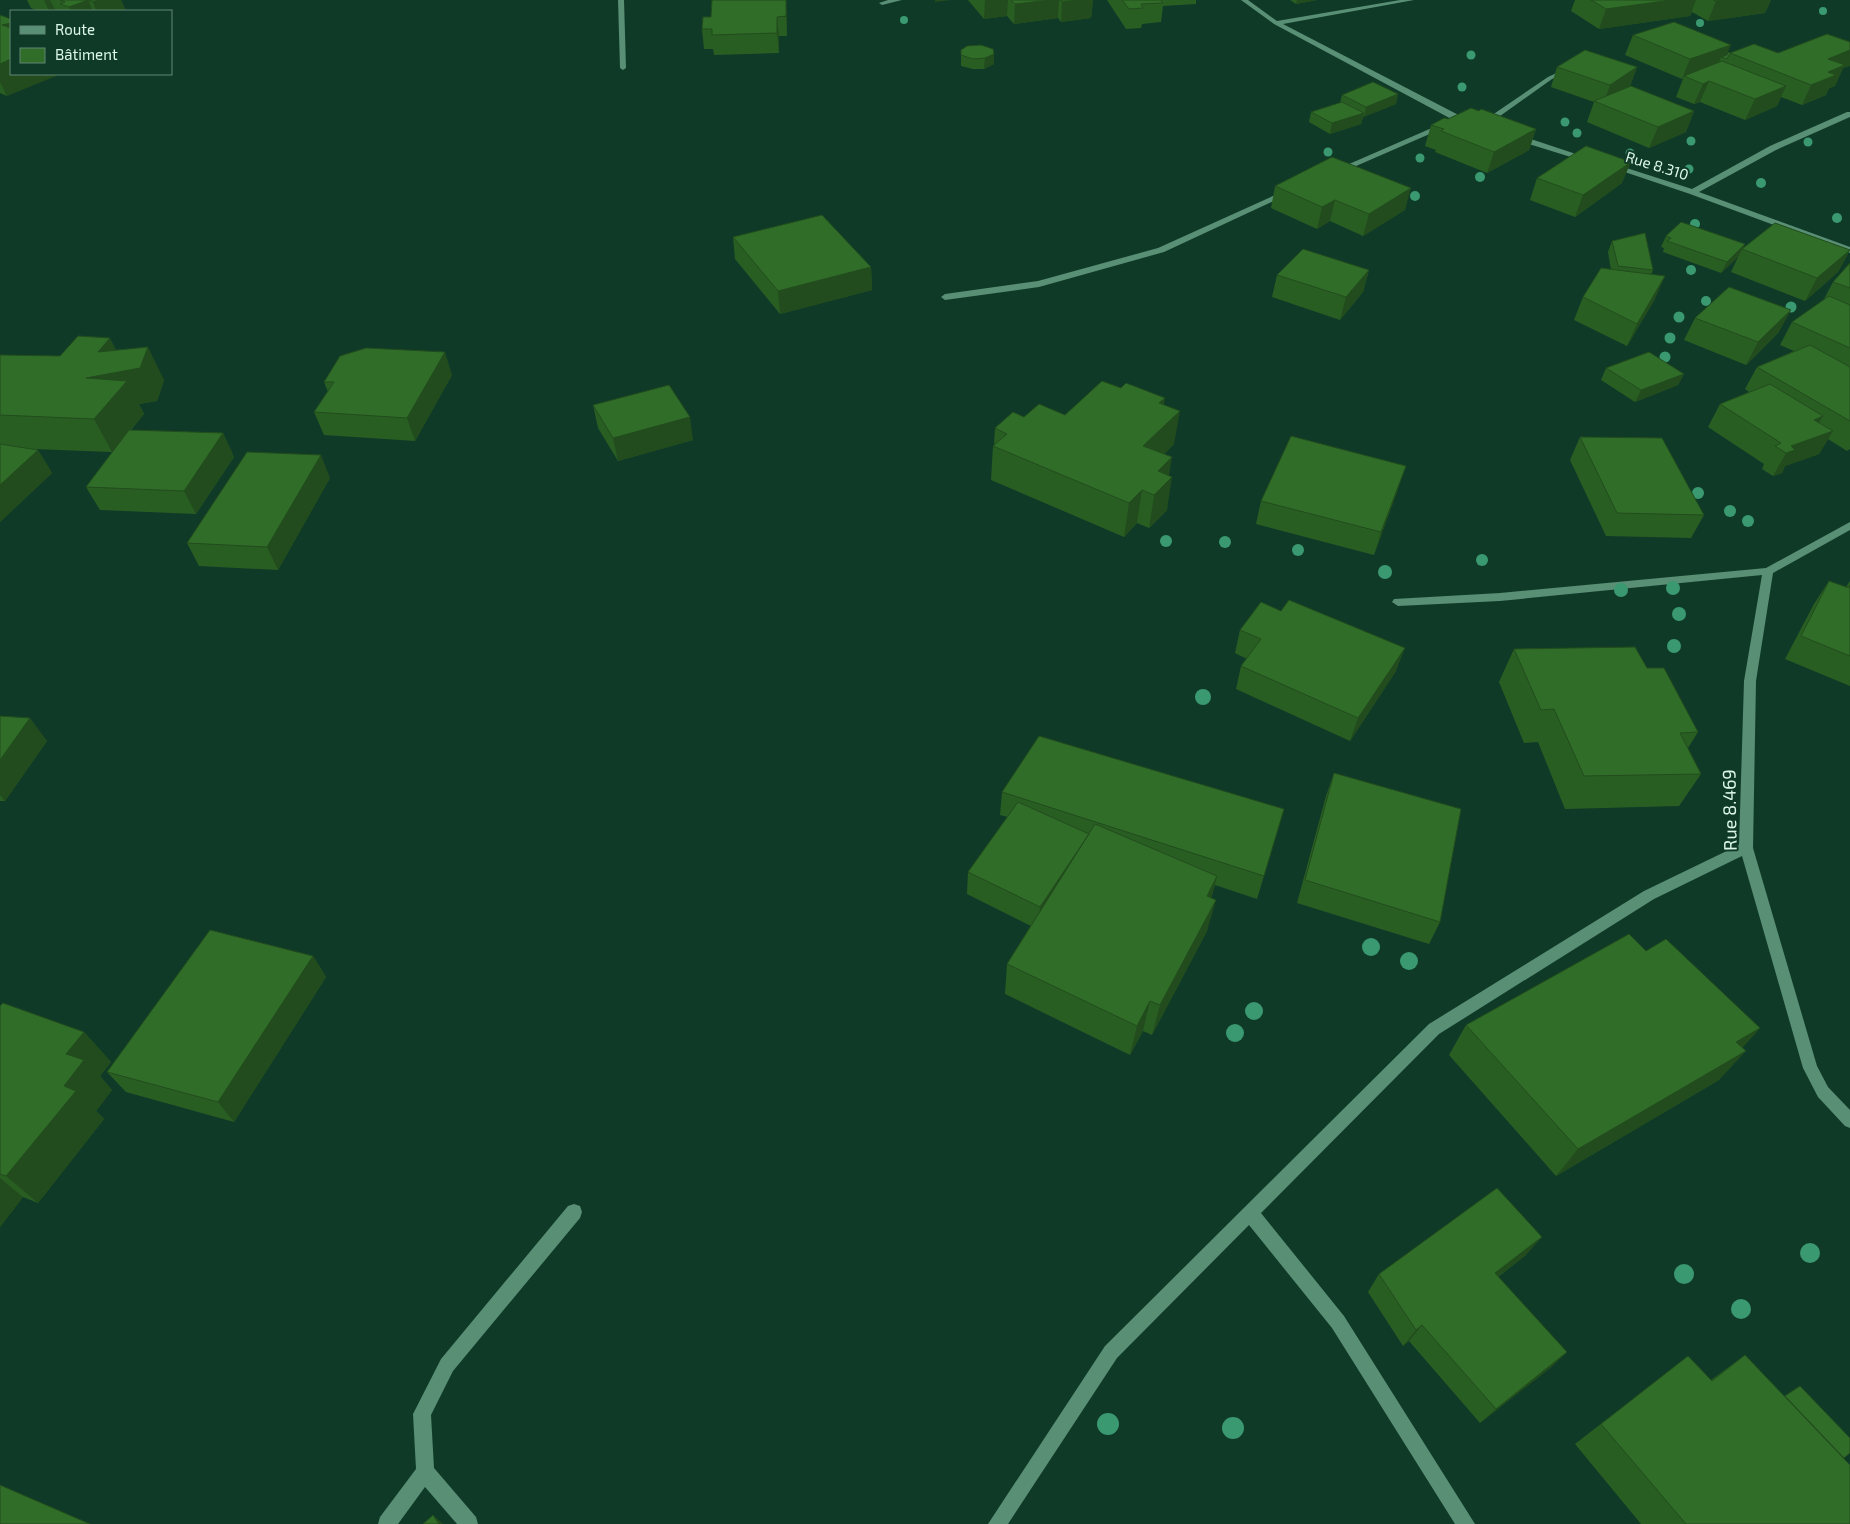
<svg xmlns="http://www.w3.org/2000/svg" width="1850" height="1524" font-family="'Exo 2',sans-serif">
<rect width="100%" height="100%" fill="#103a28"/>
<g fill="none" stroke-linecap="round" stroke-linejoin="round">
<path fill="#598f74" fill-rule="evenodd" d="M618 0H624L626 68 623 70 620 68Z
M888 0H902L882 5 879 3Z
M1241 0H1248L1277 21 1400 0H1414L1283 24 1474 123 1470 125 1457 122 1274 24Z
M1569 67 1572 69 1571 70 1552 79 1486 126 1479 124 1548 77Z
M1847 112H1850V117L1776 150 1699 192 1850 247V253L1690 194 1607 166 1614 164 1692 189 1770 146Z
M1441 124 1448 126 1340 173 1333 171Z
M1513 135H1519L1594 160 1587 162 1513 139Z
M1284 191 1291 193 1164 252 1039 287 945 300 941 297 945 294 1038 281 1158 248Z
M1850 522V530L1773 573 1756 681 1753 848 1817 1066 1828 1087 1850 1110V1128L1845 1126 1818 1097 1803 1068 1742 856 1654 899 1439 1034 1261 1213 1344 1316 1475 1524H1455L1332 1328 1249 1225 1117 1358 1008 1524H988L1105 1346 1429 1024 1644 891 1739 845 1744 681 1762 575 1500 601 1398 606 1392 602 1394 599 1500 593 1766 568Z
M574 1204 580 1206 582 1212 580 1218 453 1371 431 1415 434 1468 476 1517 478 1524H457L425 1487 398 1524H378L380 1517 416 1469 413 1414 441 1359 568 1206Z"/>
</g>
<g fill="#3a9970">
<circle cx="1823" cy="11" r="4"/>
<circle cx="904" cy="20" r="4"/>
<circle cx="1700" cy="23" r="4"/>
<circle cx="1471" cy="55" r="4.5"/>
<circle cx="1462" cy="87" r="4.5"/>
<circle cx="1565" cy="122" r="4.5"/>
<circle cx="1577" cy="133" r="4.5"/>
<circle cx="1691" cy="141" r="4.5"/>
<circle cx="1808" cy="142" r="4.5"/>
<circle cx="1328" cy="152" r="4.5"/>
<circle cx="1630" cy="153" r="4.5"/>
<circle cx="1420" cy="158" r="4.5"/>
<circle cx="1689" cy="169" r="4.5"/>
<circle cx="1480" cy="177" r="5"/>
<circle cx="1761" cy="183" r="5"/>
<circle cx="1415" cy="196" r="5"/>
<circle cx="1837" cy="218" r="5"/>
<circle cx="1695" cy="224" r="5"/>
<circle cx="1691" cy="270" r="5"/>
<circle cx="1706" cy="301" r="5"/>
<circle cx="1791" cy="307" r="5.5"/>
<circle cx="1679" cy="317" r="5.5"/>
<circle cx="1670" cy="338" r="5.5"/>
<circle cx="1665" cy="357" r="5.5"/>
<circle cx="1698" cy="493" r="6"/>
<circle cx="1730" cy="511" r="6"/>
<circle cx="1748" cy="521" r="6"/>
<circle cx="1166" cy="541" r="6"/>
<circle cx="1225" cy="542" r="6"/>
<circle cx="1298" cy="550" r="6"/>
<circle cx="1482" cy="560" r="6"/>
<circle cx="1385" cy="572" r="7"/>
<circle cx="1673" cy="588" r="7"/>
<circle cx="1621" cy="590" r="7"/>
<circle cx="1679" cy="614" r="7"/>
<circle cx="1674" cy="646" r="7"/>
<circle cx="1203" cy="697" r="8"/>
<circle cx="1371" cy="947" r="9"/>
<circle cx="1409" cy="961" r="9"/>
<circle cx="1254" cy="1011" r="9"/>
<circle cx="1235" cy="1033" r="9"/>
<circle cx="1810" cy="1253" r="10"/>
<circle cx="1684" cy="1274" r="10"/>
<circle cx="1741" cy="1309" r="10"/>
<circle cx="1108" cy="1424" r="11"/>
<circle cx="1233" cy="1428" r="11"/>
</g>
<path fill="#295e23" d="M27 0H121L125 9 124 10V11H38L31 8Z
M712 0 787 17V36H779V53L714 55 713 49H704L702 29 711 17Z
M968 0H1093L1091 18 1061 22 1058 18 1014 24 1007 16 984 19Z
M1107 0H1196V4L1163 6 1161 22 1142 24 1141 28 1126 29Z
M1290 0H1317L1296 4Z
M1575 0H1771L1765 13 1708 21 1692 12 1690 16 1599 29 1571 11Z
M0 15 7 96 0 93Z
M1633 35 1730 53H1778L1850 42V66L1843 68 1835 86 1829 88 1826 95 1802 105 1781 97 1777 106 1745 120 1700 102 1694 104 1676 97 1683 79H1682L1625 55Z
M961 50 994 54V64L984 69H973L961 66Z
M1557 67H1637L1630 86 1694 111 1686 132 1649 148 1587 122 1594 102 1551 87Z
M1398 94 1396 104 1363 117 1361 124 1330 134 1309 122 1311 112 1340 103 1342 95Z
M1448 119 1536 129 1529 150 1487 173 1435 152 1436 150 1425 146 1431 125Z
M1537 178 1622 183 1575 217 1530 200Z
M1275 186 1405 210 1363 236 1330 221 1317 229 1271 208Z
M1666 236 1745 244 1743 248 1850 250 1838 272 1805 301 1731 272 1738 257 1721 273 1663 252 1664 248 1661 247Z
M733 237 871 267 872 290 780 314 735 259Z
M1612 241 1653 270 1651 275 1655 299 1627 346 1574 320 1583 297 1611 270 1608 252Z
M1850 263V449L1847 451 1828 439 1819 454 1785 466 1782 473 1773 476 1762 469 1764 464 1708 427 1720 404 1749 392 1745 389 1757 367 1794 351 1780 345 1792 322 1823 301 1833 282Z
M1369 270 1363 292 1340 320 1272 297 1277 275Z
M1695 318 1779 332 1746 365 1684 340Z
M116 350 164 380 157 401 139 404 144 414 131 430 223 433 234 457 196 514 100 510 86 487 112 452 34 449 38 450 52 473 0 522V355L60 356Z
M1606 368 1684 374 1678 385 1635 402 1601 380Z
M452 375 415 441 324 435 314 412 328 392 324 382Z
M593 405 693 440 618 461 598 428Z
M1164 405 1174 444 1164 454 1169 476 1167 510 1149 528 1137 523 1124 537 991 480 993 446 994 445 995 428 1024 417 1065 415Z
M1580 437 1704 515 1691 538 1606 536 1570 460Z
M330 478 278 570 199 566 187 543Z
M1398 489 1374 555 1256 524 1261 501Z
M1829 581 1846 587 1850 581V686L1785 659 1814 604Z
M1281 611 1396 671 1350 741 1236 689 1241 666 1247 659 1235 653 1240 630Z
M1514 649 1647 668 1698 732 1688 748 1701 774 1679 806 1565 809 1538 742 1524 743 1499 682Z
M0 716 47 741 5 801H0Z
M1334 773 1440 922 1429 944 1297 903 1326 796Z
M1002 792 1264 876 1257 899 1215 885 1211 898 1207 931 1152 1035 1143 1031 1130 1055 1005 994 1007 964 1031 926 967 894 968 872 1008 817 1000 815Z
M1646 951 1760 1028 1742 1048 1719 1080 1556 1176 1449 1055 1466 1025Z
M313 956 326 977 234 1122 126 1092 107 1072Z
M0 1006 84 1032 111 1062 100 1076 112 1090 96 1111 104 1119 38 1203 23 1197 0 1227Z
M1526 1255 1498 1277 1567 1352 1550 1368 1480 1423 1409 1341 1403 1346 1368 1292 1379 1274Z
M1745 1355 1784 1396 1800 1386 1844 1458 1850 1524H1641L1575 1444 1688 1356 1711 1380Z"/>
<path fill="#224c1d" d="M44 0H50L56 11H49Z
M88 0 93 11H71L69 7Z
M97 0H121L125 9 124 10V11H96L93 2Z
M786 0 787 17V36L786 16Z
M935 0H951L935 2Z
M985 0H1008L1007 16 984 19Z
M1051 0H1059L1058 18 1014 24 1015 4Z
M1078 0H1093L1091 18 1061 22 1062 2Z
M1297 0H1317L1296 4Z
M1672 0H1696L1690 16 1599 29 1606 9Z
M1726 0H1771L1765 13 1708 21 1716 1Z
M777 17 779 36V53L777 33Z
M11 23V44L2 25Z
M1731 45 1725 58 1721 57 1717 67 1684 76 1683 79H1682L1690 59Z
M1850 50V66L1843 68 1835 86 1829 88 1826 95 1802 105 1811 85 1828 59Z
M994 54V64L984 69 985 58Z
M11 59V74H61L7 96 0 82V64Z
M1637 67 1629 88 1603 105 1610 85Z
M1709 81 1700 102 1694 104 1703 84Z
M1786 86 1777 106 1745 120 1755 99Z
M1398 94 1396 104 1364 117 1366 107Z
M1694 111 1686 132 1649 148 1658 127Z
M1364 113 1361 124 1330 134 1332 123Z
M1536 129 1529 150 1487 173 1494 152Z
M1631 162 1622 183 1575 217 1583 195Z
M1411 188 1405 210 1363 236 1369 214Z
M1335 200 1330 221 1317 229 1322 207Z
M1745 244 1738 257 1721 273 1727 262Z
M1850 250 1838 272 1805 301 1817 278Z
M871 267 872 290 780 314 778 291Z
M1369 270 1363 292 1340 320 1346 297Z
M1665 276 1655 299 1627 346 1637 324Z
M1791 310 1779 332 1746 365 1758 342Z
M110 338 126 370 148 347 164 380 157 401 139 404 144 414 112 452 94 419 86 378 98 352Z
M445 352 452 375 415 441 407 418Z
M1684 374 1678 385 1635 402 1641 390Z
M1165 398 1160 430 1180 411 1174 444 1139 480 1143 446 1159 403Z
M1823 416 1809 439 1833 431 1819 454 1785 466 1782 473 1773 476 1786 453 1791 446 1814 420Z
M690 417 693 440 618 461 613 438Z
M223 433 234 457 196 514 184 491Z
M38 450 52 473 0 522V485Z
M321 455 330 478 278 570 267 547Z
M1172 457 1168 482 1172 477 1167 510 1149 528 1158 471Z
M1406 466 1398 489 1374 555 1381 532Z
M1142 490 1137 523 1124 537 1129 503Z
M1405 648 1396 671 1350 741 1358 718Z
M30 718 47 741 5 801 0 795V760Z
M1089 834 1038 929 1040 907Z
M1217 876 1209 908 1207 896Z
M1216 900 1207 931 1152 1035 1160 1005Z
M313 956 326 977 234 1122 218 1102Z
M1150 1001 1143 1031 1130 1055 1137 1026Z
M1760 1028 1734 1057 1736 1042Z
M84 1032 111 1062 100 1076 112 1090 96 1111 104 1119 38 1203 6 1176 66 1054Z
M1746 1051 1719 1080 1556 1176 1578 1149Z
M0 1178 23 1197 0 1227Z
M1542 1237 1526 1255 1480 1290 1495 1273Z
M1422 1325 1409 1341 1403 1346 1416 1330Z
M1567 1352 1550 1368 1480 1423 1496 1409Z
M433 1515 443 1524H439Z"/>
<path fill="#306d29" stroke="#224c1d" d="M60 0H99L93 2 88 0 69 7 60 4 65 2Z
M712 0H786V16L777 17V33L712 35V29H702L703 17H711Z
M1011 0H1051L1015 4Z
M1060 0H1078L1062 2Z
M1122 0H1161L1163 3 1141 4 1143 8 1129 9Z
M1591 0H1672L1606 9Z
M1713 0H1726L1716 1Z
M0 15 11 19V23L2 25 11 28V59L0 64Z
M1674 22 1731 45 1690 59 1633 35Z
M1827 34 1850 42V50L1828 59 1845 65 1828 72 1836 75 1811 85 1730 53 1754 44 1778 53Z
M981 45 993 49 994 54 985 58 973 59 961 55V50L967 46Z
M1585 50 1637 67 1610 85 1557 67Z
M1728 52 1730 53 1727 59 1721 57 1727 55Z
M1722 61 1786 86 1755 99 1709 81 1703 84 1684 76Z
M1373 82 1398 94 1366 107 1342 95Z
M1631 86 1694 111 1658 127 1594 101Z
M1342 102 1364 113 1332 123 1311 112Z
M1471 108 1479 111 1481 109 1536 129 1494 152 1441 131 1444 129 1431 125 1444 118 1448 119Z
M1586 146 1631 162 1583 195 1537 178Z
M1332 157 1411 188 1369 214 1335 200 1322 207 1275 186Z
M822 215 871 267 778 291 733 237Z
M1681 222 1745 244 1727 262 1667 241 1671 238 1666 236Z
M1775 223 1850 250 1817 278 1742 249Z
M1645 233 1653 270 1618 266 1612 241Z
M1303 249 1369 270 1346 297 1277 275Z
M1850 263V288L1833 282Z
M1601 268 1665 276 1637 324 1583 297Z
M1729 287 1791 310 1758 342 1695 318Z
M1829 296 1850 305V348L1792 322Z
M78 336 110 338 98 352 148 347 140 368 86 378 127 381 94 419 0 415V355L60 356Z
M1810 345 1850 367V421L1757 367Z
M366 348 445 352 407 418 314 412 334 382H324L340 356Z
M1649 352 1684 374 1641 390 1606 368Z
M1102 381 1121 388 1126 383 1165 398 1159 403 1180 411 1143 446 1172 457 1158 471 1172 477 1154 495 1142 490 1129 503 993 446 1007 434 995 428 1013 412 1024 417 1039 404 1065 415Z
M1770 384 1823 416 1814 420 1833 431 1791 446 1795 450 1786 453 1775 446 1781 443 1720 404Z
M669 385 690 417 613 438 593 405Z
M129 430 223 433 184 491 86 487Z
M1291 436 1406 466 1381 532 1261 501Z
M1580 437 1662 438 1704 515 1617 513Z
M0 444 38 450 0 485Z
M247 452 321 455 267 547 187 543Z
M1829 581 1849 588 1850 585V656L1801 636Z
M1289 600 1405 648 1358 718 1241 666 1261 639 1240 630 1261 602 1281 611Z
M1635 647 1647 668H1664L1698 732 1680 733 1701 774 1584 776 1554 709 1541 710 1514 649Z
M0 716 30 718 0 760Z
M1039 736 1284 809 1264 876 1002 792Z
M1334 773 1461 809 1440 922 1305 880Z
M1018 802 1089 834 1040 907 968 872Z
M1095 824 1217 876 1207 896 1216 900 1160 1005 1150 1001 1137 1026 1007 964Z
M210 930 313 956 218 1102 107 1072Z
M1629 934 1646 951 1666 939 1760 1028 1736 1042 1746 1051 1578 1149 1466 1025Z
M3 1003 84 1032 66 1054 84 1060 64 1086 76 1091 6 1176 0 1174V1006Z
M1497 1188 1542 1237 1495 1273 1567 1352 1496 1409 1422 1325 1416 1330 1379 1274Z
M1745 1355 1850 1465V1524H1686L1601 1424 1688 1356 1712 1381Z
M1800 1386 1850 1438V1453L1844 1458 1785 1396Z
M0 1485 90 1524H0Z
M433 1515 439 1524H423Z"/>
<g text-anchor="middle" stroke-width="4" stroke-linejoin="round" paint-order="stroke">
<g font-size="15" fill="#dbf7e7" stroke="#103a28">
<text transform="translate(1657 166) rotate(17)" y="5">Rue 8.310</text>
</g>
<g font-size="18" fill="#dbf7e7" stroke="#103a28">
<text transform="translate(1730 810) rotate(-91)" y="6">Rue 8.469</text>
</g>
</g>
<rect x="10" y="10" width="162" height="65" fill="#103a28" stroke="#618674"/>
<rect x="20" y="26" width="25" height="8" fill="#598f74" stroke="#618674"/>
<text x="55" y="35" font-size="15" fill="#dbf7e7">Route</text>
<rect x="20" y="48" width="25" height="15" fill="#306d29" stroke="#618674"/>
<text x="55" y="60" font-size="15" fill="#dbf7e7">Bâtiment</text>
</svg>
